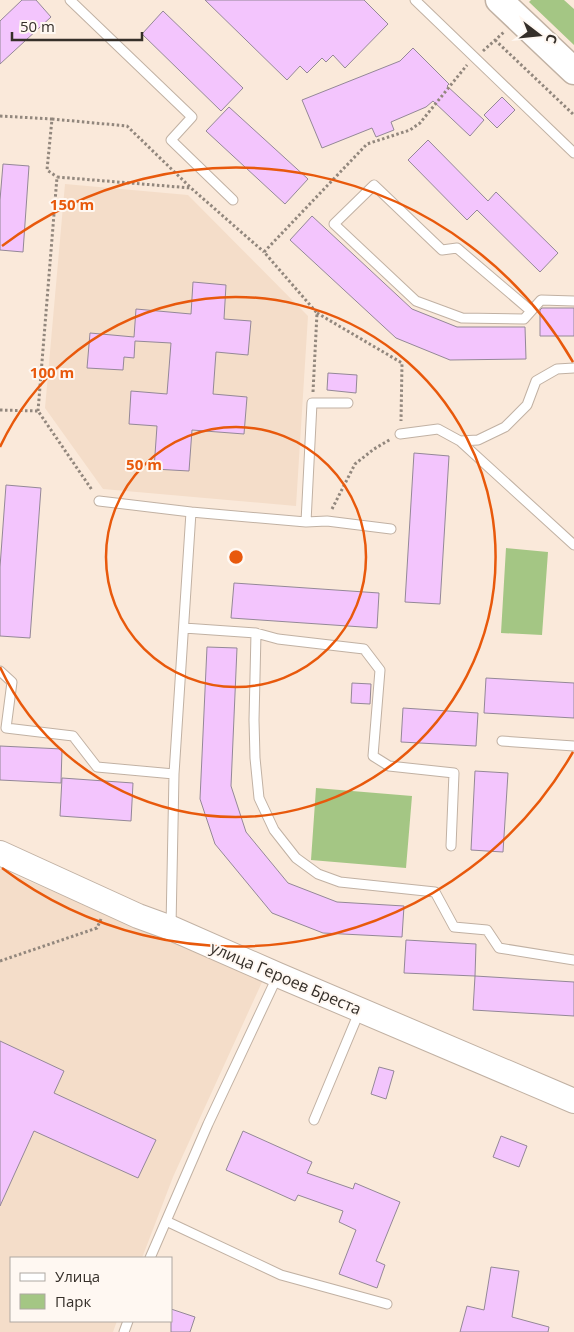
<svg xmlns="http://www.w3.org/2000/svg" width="574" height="1332" font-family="'Open Sans',sans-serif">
<rect width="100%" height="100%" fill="#fae9da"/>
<path fill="#f4ddc9" d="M65 184 188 195 308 316 296 506 103 489 45 408Z
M0 869 263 980 173 1177 142 1258H11V1321H117L113 1332H0Z"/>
<path fill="#a4c684" d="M531 0H564L574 9V45L529 2Z
M506 548 548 552 542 635 501 633Z
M316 788 412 796 406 868 311 860Z"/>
<path fill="#f3c5fd" stroke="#948897" d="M22 0H36L51 17 0 64V21Z
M205 0H364L388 24 345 68 333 55 326 62 322 58 307 73 300 66 287 80Z
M163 11 243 88 221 111 142 34Z
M413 48 449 84 447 86 484 120 470 136 433 101 426 107 391 122 394 130 376 137 372 128 322 148 302 100 400 61Z
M502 97 515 110 497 128 484 115Z
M229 107 308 179 285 204 206 131Z
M428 140 488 201 496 192 558 253 540 272 477 210 467 220 408 160Z
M3 164 29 166 23 252 0 250V200Z
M312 216 412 309 457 327H525L526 359 450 360 396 338 290 240Z
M193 282 226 285 224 319 251 321 248 355 216 352 213 394 247 397 244 434 192 430 189 471 154 469 157 426 129 424 131 391 167 394 171 343 135 341 134 358 124 357 123 370 87 368 90 333 134 337 136 309 191 314Z
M542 308H574V336H540V310Z
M328 373 357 375 356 393 327 390Z
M414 453 449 456 440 604 405 602Z
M6 485 41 488 30 638 0 636V567Z
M234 583 379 593 377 628 231 618Z
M207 647 237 648 231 786 246 832 288 883 337 902 404 906 402 937 323 933 272 913 215 844 200 799Z
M486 678 574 683V718L484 713Z
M352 683 371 684 370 704 351 703Z
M403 708 478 713 476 746 401 742Z
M0 746 62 749 61 783 0 780Z
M475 771 508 773 503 852 471 850Z
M62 778 133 783 131 821 60 816Z
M406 940 476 944 475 976 404 973Z
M475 976 574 982V1016L473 1010Z
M0 1041 64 1071 54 1093 156 1140 138 1178 34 1131 0 1206Z
M379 1067 394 1071 386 1099 371 1094Z
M243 1131 312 1162 307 1173 353 1189 355 1183 400 1202 376 1261 385 1265 377 1288 339 1274 356 1230 339 1222 343 1211 298 1195 295 1201 226 1170Z
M501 1136 527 1146 519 1167 493 1157Z
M491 1267 519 1271 512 1317 549 1327 548 1332H460L467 1306 484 1310Z
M171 1309 195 1317 190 1332H171Z"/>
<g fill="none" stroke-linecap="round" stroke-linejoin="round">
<defs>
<path id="lane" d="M70 0 192 117 171 140 233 200
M415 0 574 153
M531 311 457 248 442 250 374 185 334 224 416 301 462 318 524 319 541 300 574 301
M400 434 438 429 460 441 574 545
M460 441 478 440 505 427 527 405 536 381 557 369 574 368
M99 501 191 512 174 774
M191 512 306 522 327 521 391 529
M306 522 312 403H348
M184 628 256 633 254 720 255 758 259 798 274 830 296 858 318 874 340 882 435 892 454 927 487 930 499 948 574 960
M256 633 278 639 364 649 380 670 373 756 389 766 454 773 451 846
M0 671 12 682 6 728 73 736 97 767 174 774 171 926
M502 741 574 746
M314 1120 360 1010
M166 1221 281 1275 387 1304
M150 1258 208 1124 278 975
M124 1332 128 1321"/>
<path id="secondary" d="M0 853 138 916 171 928 278 975 574 1101"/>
<path id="primary" d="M499 0 574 71"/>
</defs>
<use href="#lane" stroke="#c1b1a3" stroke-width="11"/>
<use href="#secondary" stroke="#c1b1a3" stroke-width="26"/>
<use href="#primary" stroke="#c1b1a3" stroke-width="29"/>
<path stroke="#92877d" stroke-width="3" stroke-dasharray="2.5 2.5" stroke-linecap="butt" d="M495 40 574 115
M483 51 504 32
M0 116 52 119 47 170 57 177
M52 119 127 126 190 187
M317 313 402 363 401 421
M313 392 317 313 264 252 367 144 410 130 420 123 467 65
M0 410 38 411 92 490
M38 411 57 177 191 188 264 252
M332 509 355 464 374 449 391 439
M0 961 97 928 101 919"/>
<use href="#lane" stroke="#fff" stroke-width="9"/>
<use href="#secondary" stroke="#fff" stroke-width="24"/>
<use href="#primary" stroke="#fff" stroke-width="26"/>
</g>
<g fill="none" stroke="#e8590c" stroke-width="2.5">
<circle cx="236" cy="557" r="130"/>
<path d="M0 447A260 260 0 1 1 0 667"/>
<path d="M573 752A389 389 0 0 1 2 868M2 246A389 389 0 0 1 573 362"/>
</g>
<g text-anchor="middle" stroke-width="4" stroke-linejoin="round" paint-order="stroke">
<g font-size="16" fill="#352f29" stroke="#fff8f2">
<text transform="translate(286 978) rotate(23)" y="6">улица Героев Бреста</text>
</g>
</g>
<circle cx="236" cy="557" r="8" fill="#e8590c" stroke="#fff8f2" stroke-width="2.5"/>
<g font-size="15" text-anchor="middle" font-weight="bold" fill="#e8590c" stroke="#fff8f2" stroke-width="4" stroke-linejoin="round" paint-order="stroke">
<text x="72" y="210">150 m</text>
<text x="52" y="378">100 m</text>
<text x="144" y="470">50 m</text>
</g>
<rect x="10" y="1257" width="162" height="65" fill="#fff8f2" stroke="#aea8a2"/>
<rect x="20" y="1273" width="25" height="8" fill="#ffffff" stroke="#aea8a2"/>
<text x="55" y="1282" font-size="15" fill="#352f29">Улица</text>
<rect x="20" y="1294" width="25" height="15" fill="#a4c684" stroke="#aea8a2"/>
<text x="55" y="1307" font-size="15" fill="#352f29">Парк</text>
<g transform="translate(539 35) rotate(106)" stroke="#fff8f2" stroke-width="4" paint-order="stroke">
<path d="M0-4L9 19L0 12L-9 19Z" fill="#352f29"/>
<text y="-8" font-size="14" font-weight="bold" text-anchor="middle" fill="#352f29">С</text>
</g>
<path d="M12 32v8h130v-8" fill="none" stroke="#352f29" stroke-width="2.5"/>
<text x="20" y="32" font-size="15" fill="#352f29" stroke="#fff8f2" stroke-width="4" paint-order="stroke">50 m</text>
</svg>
